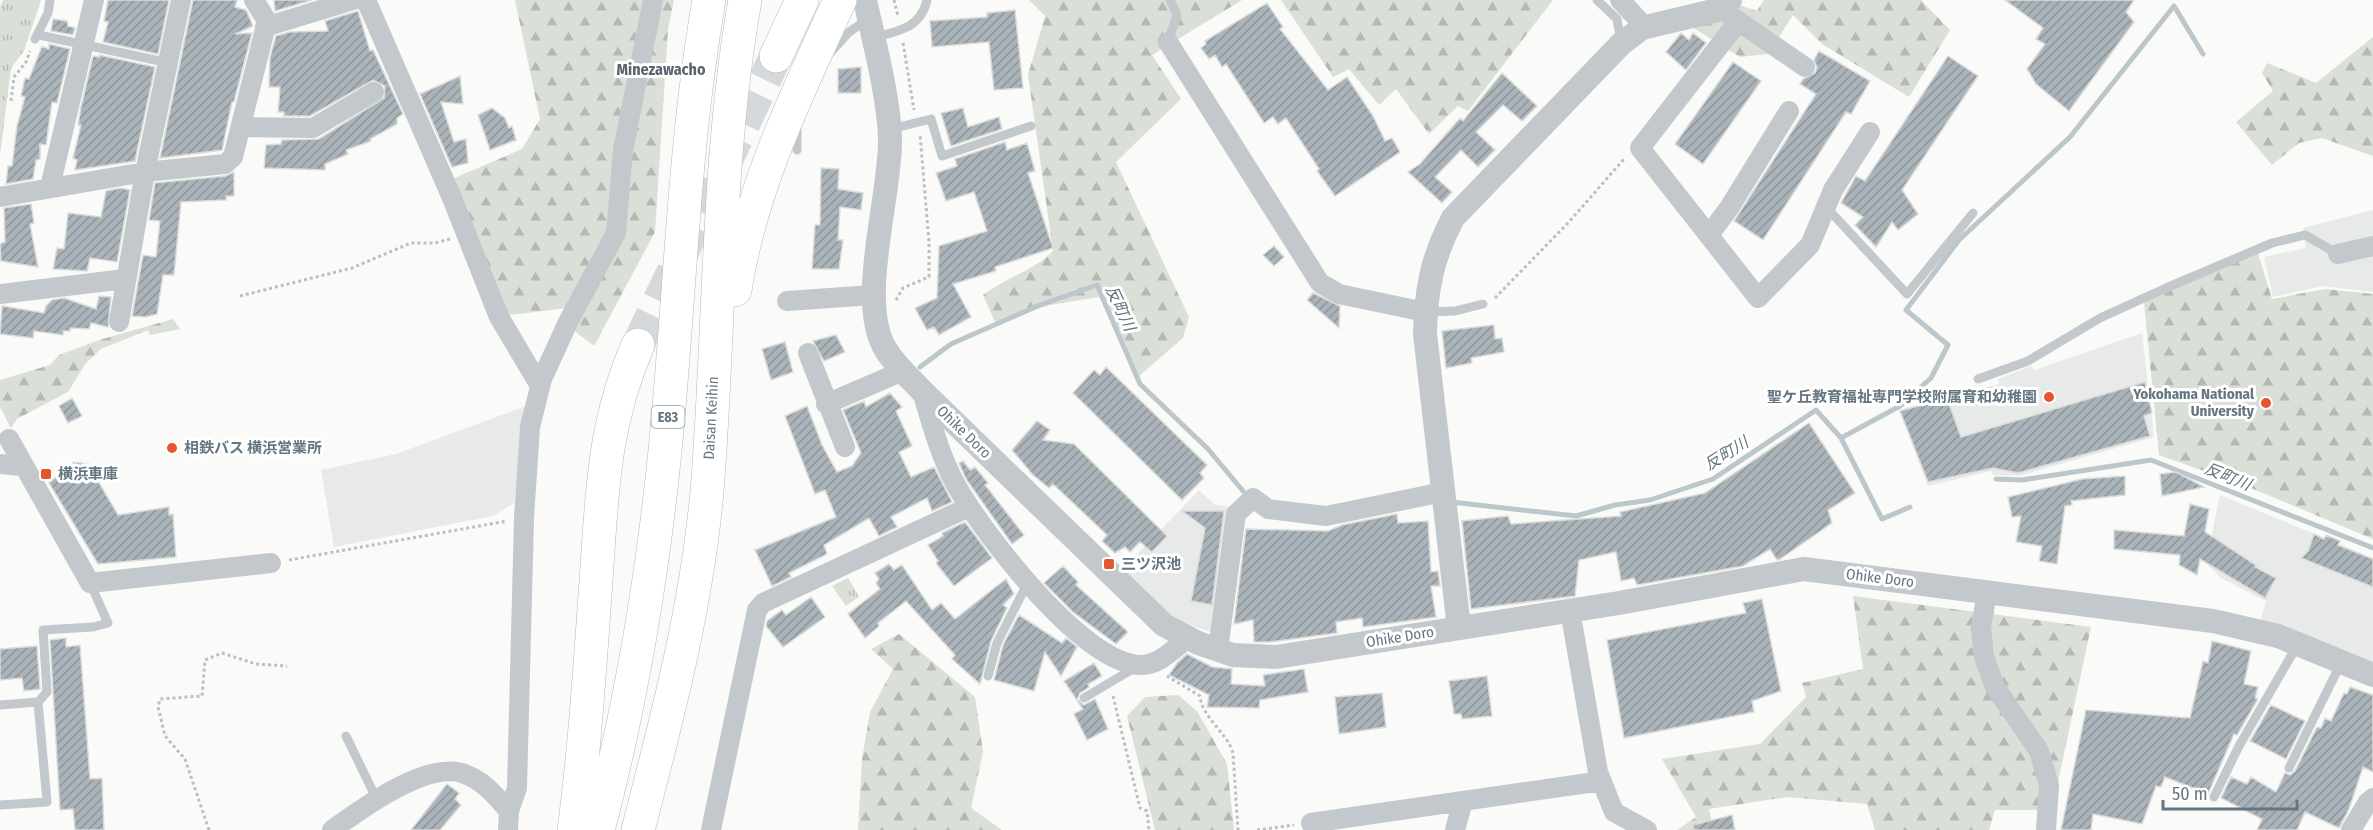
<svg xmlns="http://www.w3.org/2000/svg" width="2373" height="830" font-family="'Fira Sans Condensed','Noto Sans JP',sans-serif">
<defs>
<pattern id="grass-tufts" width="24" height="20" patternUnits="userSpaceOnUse" patternTransform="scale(1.5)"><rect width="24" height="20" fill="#dadfd7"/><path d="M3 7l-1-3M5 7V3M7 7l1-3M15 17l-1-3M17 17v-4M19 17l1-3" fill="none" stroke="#b4b9b4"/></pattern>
<pattern id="forest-firs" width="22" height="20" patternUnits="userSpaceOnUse" patternTransform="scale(1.5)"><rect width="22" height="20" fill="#dadfd7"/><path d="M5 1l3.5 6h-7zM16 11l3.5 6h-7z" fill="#b4b9b4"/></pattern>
<pattern id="building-hatch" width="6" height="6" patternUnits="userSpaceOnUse" patternTransform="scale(1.5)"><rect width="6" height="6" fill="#aab3b9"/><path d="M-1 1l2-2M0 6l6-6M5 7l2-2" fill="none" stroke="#8e969c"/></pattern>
</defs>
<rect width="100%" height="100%" fill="#fafaf8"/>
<path fill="#e8e9e9" d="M2373 210V292L2322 286 2273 297 2264 257 2306 248 2303 228Z
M2142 333 2154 437 2019 476 1993 475 1992 471 1928 486 1899 410 1999 384 1998 379 2031 366 2034 370Z
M526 406 514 503 493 516 334 547 321 470 396 454Z
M1199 490 1215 505 1229 507 1212 632 1183 623 1170 614 1123 569Z
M2220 495 2373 558V669L2260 622 2266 601 2221 578 2206 563Z"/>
<path fill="url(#grass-tufts)" d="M3 0H41L24 51 11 68 0 155V7Z
M848 578 859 597 846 606 832 586Z"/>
<path fill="url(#forest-firs)" d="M515 0H674L668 29 655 232 594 346 572 329 576 307 502 316 450 180 522 149 540 119Z
M1029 0H1242L1152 55 1181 99 1116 162 1189 317 1183 338 1139 376 1105 296 1050 305 995 322 983 295C1005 278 1035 270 1053 251L1028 75 1045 16Z
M1281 0H1553L1468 111 1458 106 1429 134 1396 89 1379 105 1349 69 1333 77Z
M1764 0H1921L1950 30 1909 97 1822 44 1793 15 1768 54 1740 57 1692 27 1736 4 1757 11Z
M2373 37V156L2322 138 2299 143 2272 165 2236 122 2273 91 2262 73 2267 63 2316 83Z
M2258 253 2272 299 2325 289 2373 294V539L2251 488 2159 455 2144 302Z
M173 319 180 329 150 335 148 330 101 349 86 363 68 392 17 419 11 428 0 407V380L50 365 59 355 99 340Z
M1853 596 2091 627 2052 810H1995L1989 830H1875L1867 804 1787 797 1709 809 1713 830H1677L1696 817 1662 759 1760 744 1806 697 1802 683 1863 669Z
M899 634 975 697 983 752 971 808 1002 830H858L862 759 870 712 893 669 871 649Z
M1178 695 1197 711 1227 764 1234 830H1155L1127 716 1145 697Z"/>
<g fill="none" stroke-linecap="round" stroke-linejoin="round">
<path stroke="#bbc7cb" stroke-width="5" d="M920 367 951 344 1040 305 1097 285 1140 384 1208 449 1243 491
M1841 438 1900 406 1931 378 1948 345 1906 310 1959 240 2070 137 2174 6 2203 54
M1996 479 2022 480 2151 460 2373 548
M1451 502 1576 516 1615 505 1650 500 1713 479 1816 410 1841 438 1882 519 1910 507"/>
</g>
<path fill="url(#building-hatch)" stroke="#dcdcda" stroke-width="1.5" d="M108 0H169L158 54 103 42 108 22 104 21Z
M193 0H237L235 7 246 10 253 26 235 34 252 33 234 102H232L222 150 160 158Z
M274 0H312L275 11Z
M2005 0H2134L2126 12 2134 22 2069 111 2036 84 2027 69 2045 44 2036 39 2043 28Z
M1267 3 1283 27 1280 29 1328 90 1347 77 1373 116 1385 141 1392 138 1400 152 1335 196 1317 171 1319 169 1286 118 1278 124 1273 117 1264 123 1226 64 1222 67 1215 55 1209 59 1201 48 1206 44 1205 41Z
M1015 10 1023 88 994 90 989 42 932 47 930 21 987 17V13Z
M358 11 370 51 373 50 403 114 397 118V124L370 139 371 141 346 150 348 154 325 164V170L264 168 266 145 281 144 282 140 319 139 384 98 385 86 373 80 310 116H284V112H278L280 87H269L270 57 276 36 289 32 328 31 325 21Z
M53 19 67 21 68 26 75 28 73 35 51 31Z
M1681 33 1689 40 1693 33 1706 43 1686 70 1666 52Z
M49 44 70 49 57 103 52 102 46 145 40 144V159L36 160 33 179 6 184 8 166H12L17 126 25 97 21 96 25 78 29 79 42 46 49 49Z
M1819 51 1870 81 1851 114 1846 112 1763 240 1734 221 1816 94 1800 84 1803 79 1815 73 1817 67 1814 60Z
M99 55 155 67 135 161 75 170 77 160 73 158 81 125H78L81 107 93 56 99 57Z
M1948 56 1978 76 1902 190 1918 214 1898 230 1892 222 1876 247 1855 225 1863 217 1841 203 1856 176 1865 181Z
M1733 62 1761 81 1703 164 1675 144Z
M861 67V93H838V69Z
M1502 73 1537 106 1522 121 1503 105 1476 132 1495 150 1478 167 1461 150 1435 177 1452 192 1442 203 1408 172 1420 164 1460 118 1463 121Z
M460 76 463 104 441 102 454 142 466 139 468 163 452 167 420 94Z
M492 108 505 118 509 128 512 126 516 140 490 150 478 115Z
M963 108 968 127 999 117 1002 129 951 146 941 113Z
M1005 142 1007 150 1027 143 1035 171 1028 173 1053 248 995 267 996 271 953 284 971 317 939 335 934 327 927 330 915 308 937 298 939 246 987 231 974 192 946 201 936 173 957 166 955 159Z
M821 168 839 169 838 189 863 193 861 210 840 207 838 240H843L839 269H812L815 225H820Z
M234 172V196H226V200L181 202 174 275H163L157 314 146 317 132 316 143 255 156 257 160 221 149 220 155 183 226 176Z
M121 188 130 190 117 262 90 258 87 271 53 269 57 248 64 249 68 213 101 217 106 191Z
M31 204 34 223 30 224 38 267 1 261 0 244 5 242 4 208Z
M1274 246 1284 257 1274 266 1263 255Z
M1313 293 1340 306 1339 328 1307 300Z
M99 296 111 297 108 327 91 323 89 329 70 328V331H63V335L34 331 33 338 0 334 2 306 44 313 46 306 52 300 64 298 96 309Z
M1494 325 1495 339 1502 338 1504 352 1471 358 1472 363 1446 368 1442 331Z
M836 335 845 352 824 361 813 341Z
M785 342 793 372 771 380 762 349Z
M1106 367 1207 465 1200 473 1204 478 1182 500 1073 393 1094 370 1100 375Z
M2145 382 2152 413 2144 416 2150 436 2018 473 1993 468 1928 482 1900 411 1947 398 1961 437Z
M890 393 902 407 896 411 912 446 899 452 911 477 934 467 952 502 932 511 927 498 891 517 897 527 879 536 869 518 824 545 827 554 789 573 791 577 772 586 755 550 836 517 825 490 815 494 785 416 807 406 822 445 837 472 852 466 861 453 843 410 864 401 866 407Z
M72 398 82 416 68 423 59 406Z
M1037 421 1050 430 1043 440 1074 444 1167 536 1152 552 1140 542 1130 552 1125 547 1115 553 1102 541 1107 535 1053 484 1049 488 1033 475 1012 450Z
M1809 423 1855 493 1828 510 1832 523 1780 559 1777 560 1770 549 1743 566 1637 585 1634 578 1621 581 1616 552 1579 560 1575 596 1471 609 1462 521 1508 516 1511 524 1621 516 1620 512 1705 493Z
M963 461 970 470 975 467 988 483 985 485 1024 535 1012 544 966 479 959 463Z
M74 462 88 464 118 515 169 507V515L173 514 176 557 98 564 49 483Z
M2176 472 2204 487 2162 496 2160 474Z
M2125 476V495L2071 501 2072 505 2065 506 2057 564 2039 561 2042 546 2016 542 2021 516 2012 517 2008 497 2082 479Z
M2190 504 2209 509 2205 532 2256 565 2255 567 2276 578 2265 598 2200 559 2197 575 2179 565 2180 555 2114 549V530L2184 536Z
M1182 511H1224L1212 605 1191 601 1205 528Z
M1397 514 1398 523 1428 521 1431 572 1438 571 1440 586H1431L1436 617 1363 627 1362 618 1336 622 1337 633 1270 642H1254L1253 620 1234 624 1246 529 1328 531 1342 525Z
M965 522 992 558 954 586 936 563 938 561 928 545 943 536 942 533Z
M2314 534 2324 539 2326 535 2340 541 2338 545 2373 559V587L2301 558 2308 551Z
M889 564 894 570 902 565 932 610 941 603 955 619 1006 579 1014 594 1003 605 1007 608 991 641 980 684 952 659 955 655 906 601 878 623 879 626 865 638 848 614 880 589 876 583 879 579 875 573Z
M1063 566 1078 582 1076 585 1128 632 1116 644 1073 612 1044 583Z
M811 597 825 617 783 647 766 626 767 621 782 610 786 615Z
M1762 599 1781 691 1752 701 1754 712 1624 738 1607 640 1746 613 1743 603Z
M1019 615 1062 643 1066 638 1077 647 1061 676 1045 652 1034 691 994 680 1003 645Z
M66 638V647L80 645 90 779 102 778 104 830H75L73 809 60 810 50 640Z
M2212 641 2251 651 2244 684 2258 687 2255 698 2258 699 2237 735 2234 734 2208 794 2165 777 2161 787 2156 786 2142 824 2093 814 2091 830H2061L2086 710 2190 718 2203 661 2208 663Z
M37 646 40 689 24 691 22 678 0 680V649Z
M1187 654 1212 667 1232 669 1231 684 1265 686 1263 675 1304 669 1308 692 1260 700 1259 708 1207 707 1209 695 1169 675 1177 663Z
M1094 663 1102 676 1088 684 1089 687 1080 693 1077 699 1084 705 1095 699 1108 729 1087 740 1074 714 1083 709 1064 681Z
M1487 676 1492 716 1462 719 1461 714H1454L1449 681Z
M2350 687 2373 695V772L2363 767 2349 809 2339 828 2305 812 2297 830H2257L2262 819 2221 798 2231 777 2247 784 2251 777 2276 792 2285 773 2290 775 2295 771 2317 727 2321 728 2325 718 2331 721 2344 693 2347 694Z
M1382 693 1386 727 1339 734 1335 697Z
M2271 705 2305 721 2286 759 2250 741Z
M447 784 459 793 455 799 461 805 440 830H411Z
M1732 815 1735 830H1694L1693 825Z"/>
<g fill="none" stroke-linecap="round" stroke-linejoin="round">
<path stroke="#d5d9db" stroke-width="33" stroke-dasharray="33 16" stroke-linecap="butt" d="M638 345 776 56"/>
<defs>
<path id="motorway" d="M776 56 802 0
M735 290C751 187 797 94 840 0
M574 830C585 747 590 664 596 581 602 495 603 425 638 345
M598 830C631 705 652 580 665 451 680 301 683 149 709 0
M638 830C668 715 699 598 708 479 720 319 717 158 745 0"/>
</defs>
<use href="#motorway" stroke="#b4b9bd" stroke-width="34"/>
<path stroke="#bbbfc2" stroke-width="3" stroke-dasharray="3 3" stroke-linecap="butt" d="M894 0 898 16
M903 43 914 110
M11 101 14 77 26 62 30 51
M240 296 352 268 411 243H435L450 239
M1495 298 1567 224 1625 158
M896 300 903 288 929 277V242L920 134
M289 560 507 521
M1167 676 1200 696C1202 718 1227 732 1233 753L1238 830
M1113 696 1140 808 1147 811 1149 830
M209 830 185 759 165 736 158 707 160 699 202 696 205 660 222 653 256 664 287 666
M1257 830 1294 825"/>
<path stroke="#c3c8cc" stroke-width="9" d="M1597 0 1617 19 1621 42
M39 35 169 63
M875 37C900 31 921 27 927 0
M35 39 48 13 50 0
M1168 42 1177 15 1170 0
M830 53 849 32 867 20
M797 126V150
M891 129 931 119 942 156 1031 126
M1826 207 1907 294 1973 213
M1427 312 1455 311 1483 304
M1978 379 2028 361 2100 318 2166 288 2272 243 2305 235 2338 254
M988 676 997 643 1028 582
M1084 698 1136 667
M38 702 47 692 43 630 93 627 108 623 90 583
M0 705 38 702 47 802 0 805
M346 736 377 800
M2289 768 2341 663
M2214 797 2239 746 2298 644"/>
<path stroke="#c3c8cc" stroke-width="20" d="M366 0 452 198 499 317 540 386
M1620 0 1645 27
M1728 14 1805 67
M1737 23 1640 148 1758 298 1810 245 1833 190 1870 132
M265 27 353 0
M1168 42 1320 283 1339 294 1425 312
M241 127 313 128 374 92
M50 187 94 0
M0 197 145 172 225 164 233 157 267 21 254 0
M1709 235 1729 208 1789 111
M2338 254 2373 246
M0 294 125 279
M787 301 873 295
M119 322 145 172 181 0
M808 353 845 447
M922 391C931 422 940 456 956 485 983 533 1084 666 1142 665 1159 665 1175 648 1188 638
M826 404 903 371
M9 439 90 583 271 563
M0 464 22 466
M1987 592 1981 628 1984 657 1995 687 2039 751 2049 785 2046 830
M1570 610 1598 772 1614 812 1647 830
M1218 650 1236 514 1253 498 1268 509 1326 516 1443 492
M509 811 517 788 524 518 530 427 542 379 568 322 616 233 623 150 653 0
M1311 823 1602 781
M332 830C361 809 425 762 462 773 483 780 495 795 509 811L508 830
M711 830 757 610 763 603 969 507
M1455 830 1463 801
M2351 830 2368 802 2373 798"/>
<path stroke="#c3c8cc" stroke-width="24" d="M865 0C874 42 889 97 890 139 891 196 856 303 886 350 895 365 910 378 922 391L1164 625 1198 643 1233 655 1276 657 1619 603 1804 569 2213 621 2278 636 2373 675
M1459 628 1425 334C1426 289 1432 258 1453 218L1621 44 1642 28 1717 10 1730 0"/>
<use href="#motorway" stroke="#fff" stroke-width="33"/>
</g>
<g fill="#e4572e" stroke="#fff" stroke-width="2">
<circle cx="2049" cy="397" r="6"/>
<circle cx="2266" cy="403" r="6"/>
<circle cx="172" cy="448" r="6"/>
<rect x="40" y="468" width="12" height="12" rx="3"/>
<rect x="1103" y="558" width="12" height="12" rx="3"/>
</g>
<g text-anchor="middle" stroke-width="6" stroke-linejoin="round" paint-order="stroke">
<rect fill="#fff" stroke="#939fa8" stroke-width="1.5" x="651.5" y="406" width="33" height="22" rx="4.5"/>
<g font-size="14" font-weight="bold" fill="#657683">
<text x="668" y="422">E83</text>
</g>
<g font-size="15" font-weight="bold" fill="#657683" stroke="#fff" text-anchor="start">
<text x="2254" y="399" text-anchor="end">Yokohama National<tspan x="2254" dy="17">University</tspan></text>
<text x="2037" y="402" text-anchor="end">聖ケ丘教育福祉専門学校附属育和幼稚園</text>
<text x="184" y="453">相鉄バス 横浜営業所</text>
<text x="58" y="479">横浜車庫</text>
<text x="1121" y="569">三ツ沢池</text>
</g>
<g font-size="15" fill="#657683" stroke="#fff">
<text transform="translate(711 418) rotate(-87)" y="5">Daisan Keihin</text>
<text transform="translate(964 432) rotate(44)" y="5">Ohike Doro</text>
<text transform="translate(1880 578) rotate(7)" y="5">Ohike Doro</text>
<text transform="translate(1400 637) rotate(-9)" y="5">Ohike Doro</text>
</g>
<g font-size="16" font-weight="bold" fill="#57646e" stroke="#fff">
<text x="661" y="75">Minezawacho</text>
</g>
<g font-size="16" font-style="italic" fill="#60757c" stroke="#fff">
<text transform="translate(1121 308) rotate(65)" y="6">反町川</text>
<text transform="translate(1726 453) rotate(-32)" y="6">反町川</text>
<text transform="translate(2228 476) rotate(22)" y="6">反町川</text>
</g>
</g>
<path d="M2163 800v9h134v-9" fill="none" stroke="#657683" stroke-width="3"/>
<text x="2172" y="800" font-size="18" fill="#657683" stroke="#ffffff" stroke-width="4.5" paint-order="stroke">50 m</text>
</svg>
